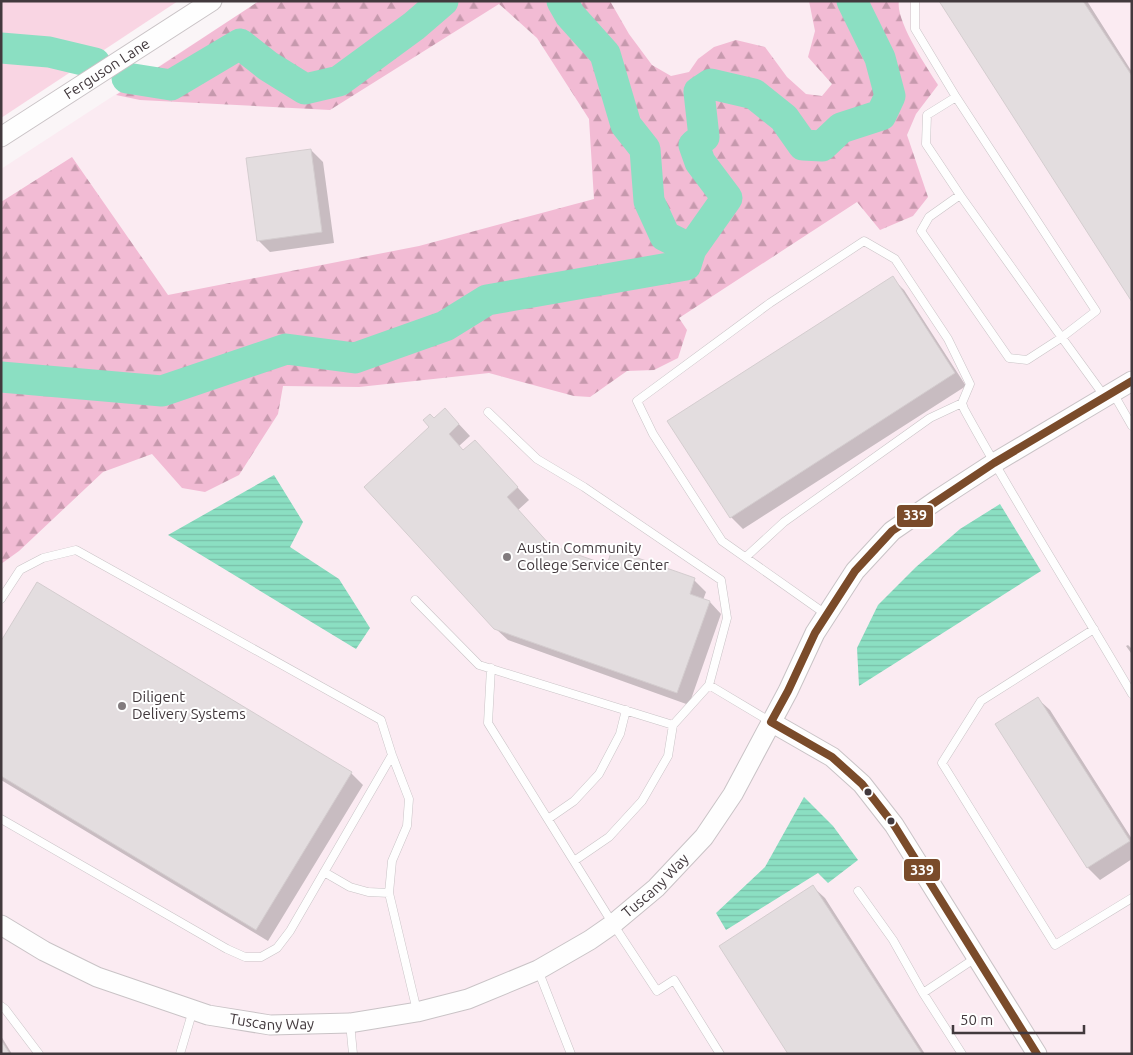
<svg xmlns="http://www.w3.org/2000/svg" width="1133" height="1055" font-family="Ubuntu,sans-serif">
<defs>
<pattern id="forest-firs" width="22" height="20" patternUnits="userSpaceOnUse" patternTransform="scale(1.25)"><rect width="22" height="20" fill="#f2bbd4"/><path d="M5 1l3.5 6h-7zM16 11l3.5 6h-7z" fill="#c699ad"/></pattern>
<pattern id="water-rules" width="6" height="5" patternUnits="userSpaceOnUse" patternTransform="scale(1.25)"><rect width="6" height="5" fill="#8bdfc2"/><path d="M0 2.5h6" fill="none" stroke="#79c0a8"/></pattern>
</defs>
<rect width="100%" height="100%" fill="#faf5f7"/>
<path fill="#fbebf2" d="M259 1H1132V1054H1V169Z"/>
<path fill="#f9d5e3" d="M1 1H178L1 118Z"/>
<path fill="url(#forest-firs)" d="M259 1H610L629 34 652 65 671 76 689 72 698 59 714 47 736 40 765 47 787 77 806 94 822 96 832 84 808 57 815 31 809 1H899C895 20 927 68 938 85L916 114 907 135 928 197 913 216 880 230 857 202 679 318 687 330 678 358 654 370 627 371 590 397 574 396 489 373 359 387 283 386 278 414 239 475 205 492 182 488 152 454 103 472 19 551 1 564V202L72 157 168 295 419 246 594 199 589 119 537 38 499 4 330 110 140 100 116 95Z"/>
<path fill="url(#water-rules)" d="M274 475 303 522 290 547 339 579 370 628 356 649 168 535Z
M1000 504 1041 571 859 686 857 648 878 605 916 567 960 529Z
M804 797 833 826 858 860 828 883 818 873 726 930 716 913 765 867Z"/>
<path fill="#0003" d="M940 1H1087L1132 72V300Z
M311 150 323 162 334 243 270 252 258 240Z
M892 278 904 290 966 386 743 529 731 517Z
M434 419 457 422 470 436 459 446 464 451 486 453 529 500 518 510 551 546 608 566 694 580 706 592 703 600 710 602 721 614 689 705 508 640 495 628 431 427Z
M1 644 351 773 363 785 268 941 1 780Z
M1128 645 1132 649 1131 653 1126 646Z
M1038 699 1050 710 1132 839V859L1100 880 1088 868 997 725Z
M813 887 825 898 925 1054H790Z
M1 1036 12 1054H1Z"/>
<g fill="none" stroke-linecap="round" stroke-linejoin="round">
<path stroke="#8bdfc2" stroke-width="31" d="M562 1 570 15 605 54 626 125 645 149 649 201 665 236 691 249
M1 48 49 52 95 63
M127 78 171 85 240 44 268 66 305 89 339 81 414 26 443 1
M1 377 162 391 286 349 355 358 445 326 487 300 686 265 691 249 727 198 700 162 694 145 704 137 699 92 711 84 754 94 784 118 803 145 822 146 841 128 881 115 890 96 880 58 852 1"/>
</g>
<path fill="#e3dddf" stroke="#d4cdcf" d="M939 1H1083L1132 76V302Z
M311 149 322 232 257 241 246 158Z
M893 276 955 373 730 518 667 421Z
M445 408 459 424 449 434 463 450 475 440 518 487 507 497 550 545 607 565 612 549 695 578 690 594 710 601 677 693 494 629 364 487 429 427 423 420 430 414 434 418Z
M37 582 352 772 256 930 1 776V641Z
M1038 697 1130 841 1087 868 995 724Z
M813 885 828 908 922 1054H788L719 946Z
M1 1040 10 1054H1Z"/>
<g fill="none" stroke-linecap="round" stroke-linejoin="round">
<defs>
<path id="service" d="M915 1V29L956 97 927 115 926 144 960 195 1044 313 1105 397
M956 97 1096 311 1061 338 1027 360 1009 358 921 231 929 217 960 195
M1113 393 1132 426
M488 412 537 459 584 487 721 580 727 618 709 685
M746 557 784 522 930 418 962 403
M1 599 20 570 43 558 76 550 381 720 392 755 290 931 277 948 261 957H245L227 949 1 819
M415 600 479 665 673 725 709 685 771 722
M827 615 722 541 653 434 637 401 770 303 864 241 895 259 948 339 970 384 962 403 964 409C1017 506 1077 599 1132 694
M1094 629 981 701 942 763 1055 945 1132 898
M491 668 488 723 613 924 657 991 674 980 720 1054
M392 755 409 799 407 826 392 861 389 893 417 1011
M548 819 574 801 599 774 620 734 626 710
M574 861 609 837 642 801 668 756 673 725
M324 872 350 887 368 892 389 893
M858 891 893 940 923 993
M538 970 571 1054
M1 1006 5 1009 39 1054
M350 1023 353 1054
M180 1054 193 1010
M962 1054 923 993 977 957"/>
<g id="tertiary">
<path id="s1" d="M1 137 212 1"/>
<path d="M771 722 832 757 862 784 894 825 1037 1054"/>
<path id="s2" d="M1 925 44 951 97 977 208 1015 270 1025 350 1023 417 1012 468 999 538 970 590 940 613 924 656 888 704 837 733 794 788 691 815 633 855 571 892 531 937 500 994 463 1132 381"/>
</g>
</defs>
<use href="#service" stroke="#c9c3c6" stroke-width="9"/>
<use href="#tertiary" stroke="#c9c3c6" stroke-width="21"/>
<use href="#service" stroke="#fefefe" stroke-width="8"/>
<use href="#tertiary" stroke="#fefefe" stroke-width="19"/>
<defs>
<path id="bus-1" d="M771 722 788 691 815 633 855 571 892 531 994 463 1132 381
M771 722 832 757 862 784 894 825 1037 1054"/>
</defs>
<use href="#bus-1" stroke="#fff" stroke-width="11"/>
<use href="#bus-1" stroke="#7a4b2a" stroke-width="8"/>
</g>
<g fill="#827b7e" stroke="#fff" stroke-width="2">
<circle cx="507" cy="557" r="5"/>
<circle cx="122" cy="706" r="5"/>
</g>
<g fill="#42393d" stroke="#fff" stroke-width="2">
<circle cx="868" cy="792" r="4.5"/>
<circle cx="891" cy="821" r="4.5"/>
</g>
<g text-anchor="middle" stroke-width="4" stroke-linejoin="round" paint-order="stroke">
<g font-size="15" fill="#42393d" stroke="#fff">
<text dy="5" stroke="none"><textPath href="#s1" startOffset="126">Ferguson Lane</textPath></text>
<text dy="5" stroke="none"><textPath href="#s2" startOffset="711">Tuscany Way</textPath></text>
<text dy="5" stroke="none"><textPath href="#s2" startOffset="291">Tuscany Way</textPath></text>
</g>
<g font-size="15" fill="#42393d" stroke="#fff" text-anchor="start">
<text x="517" y="553">Austin Community<tspan x="517" dy="17">College Service Center</tspan></text>
<text x="132" y="702">Diligent<tspan x="132" dy="17">Delivery Systems</tspan></text>
</g>
</g>
<g stroke="#fff" stroke-width="2">
<rect x="896" y="504" width="38" height="24" rx="5" fill="#7a4b2a"/>
<rect x="903" y="858" width="38" height="24" rx="5" fill="#7a4b2a"/>
</g>
<g font-size="14" text-anchor="middle" font-weight="bold" fill="#fff">
<text x="915" y="520">339</text>
<text x="922" y="875">339</text>
</g>
<rect width="1133" height="1055" fill="none" stroke="#42393d" stroke-width="5"/>
<path d="M953 1025v8h131v-8" fill="none" stroke="#42393d" stroke-width="2.5"/>
<text x="960" y="1025" font-size="15" fill="#42393d" stroke="#ffffff" stroke-width="4" paint-order="stroke">50 m</text>
</svg>
